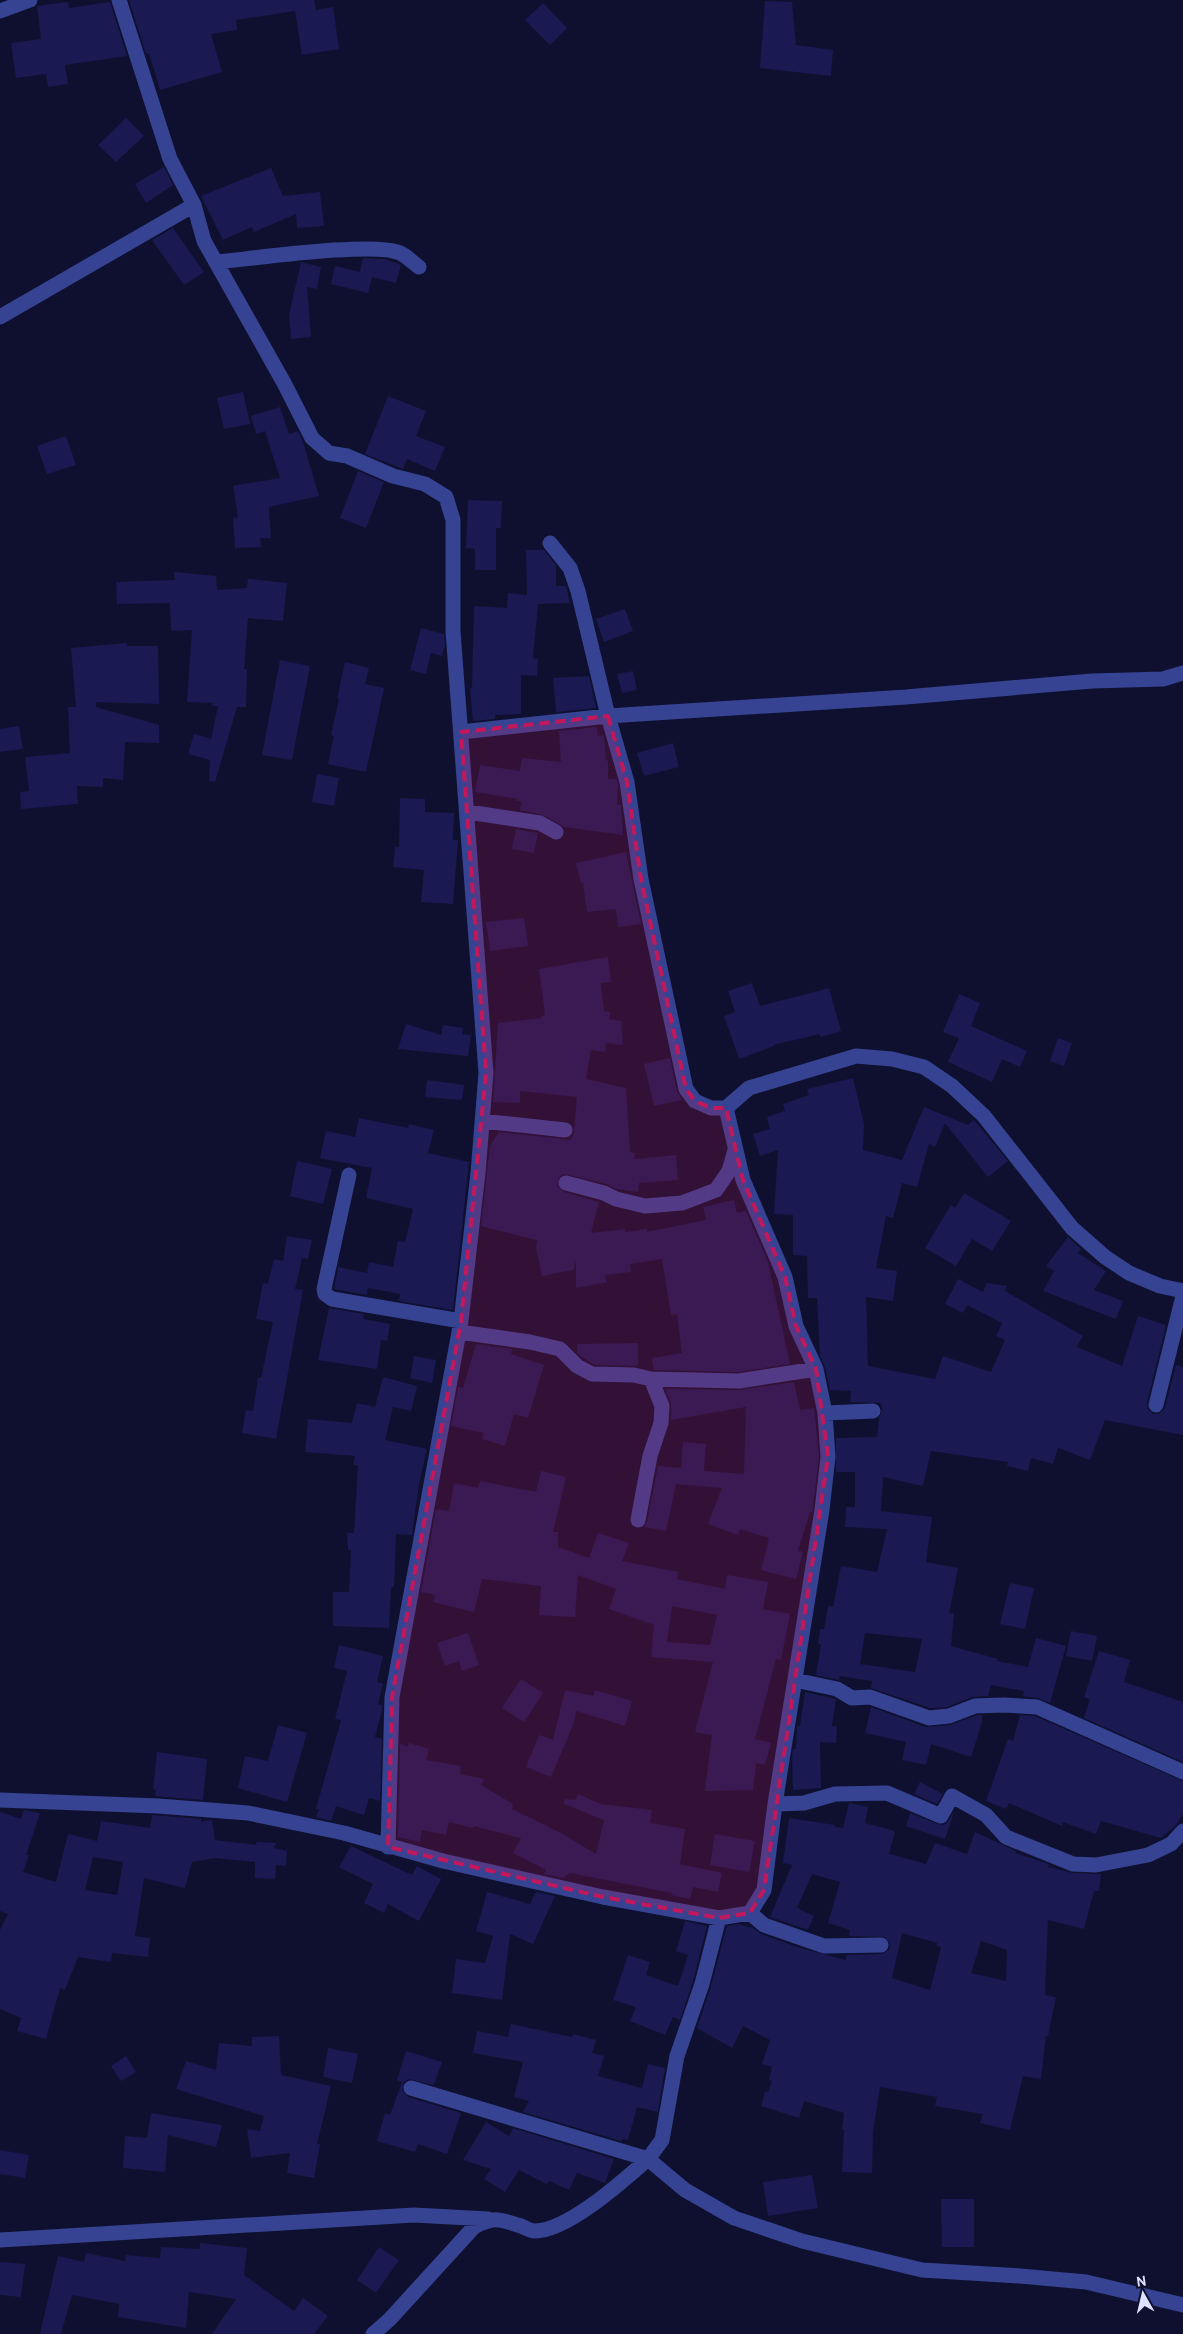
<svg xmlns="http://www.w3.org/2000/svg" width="1183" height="2334" font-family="Overpass,sans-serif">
<rect width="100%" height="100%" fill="#0f102f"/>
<path fill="#1a1952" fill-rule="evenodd" d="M129 0H314L316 10 333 7 339 49 302 55 295 11 236 20 237 30 211 34 222 72 160 90 149 53 146 54Z
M765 1 792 2 796 45 833 50 831 76 760 68Z
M68 2 69 8 110 2 127 56 65 65 68 84 48 87 46 74 16 78 11 43 41 39 37 6Z
M543 3 567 28 550 45 525 20Z
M126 118 144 136 116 162 98 145Z
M164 167 173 185 146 203 135 184Z
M271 168 283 196 320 192 324 226 297 228 296 214 254 232 252 227 223 240 201 196Z
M173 228 204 272 184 285 152 240Z
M363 258 385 259 401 265 396 283 372 277 368 293 331 284 335 266 360 272Z
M301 262 321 267 317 289 307 287 311 337 291 339 289 315Z
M243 392 250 424 224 429 217 398Z
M388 396 426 411 416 436 445 447 435 471 407 459 403 469 365 454Z
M280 407 289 434 298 431 303 442 319 496 269 507 271 538H260L261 547 235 548 233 518 238 517 233 486 280 478 265 431 256 434 251 416Z
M66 436 76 465 47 474 37 446Z
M358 471 384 482 366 528 340 518Z
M468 500 502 501 501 528H496V570H475V549L466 548Z
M526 550H544L556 565V586H566L570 603 538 604 533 658 538 659 537 676 521 675V714L495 715V719L473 721 470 688H472L474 606 507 608 508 593 527 595Z
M174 572 216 576 217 590 247 588 248 579 287 583 283 621 248 618 244 669H247L246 707H237L215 782 209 781 210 760 188 754 194 734 211 739 218 706H212L213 703 187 702 192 630 171 631 170 603 117 604 116 582 175 580Z
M625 609 633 631 604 642 596 619Z
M421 628 444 634 445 645 442 656 431 653 426 674 410 670Z
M127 643V646H158L159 704 96 702V707L159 725V743L125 742 123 780 103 778V787L77 786 78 804 21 809 20 792 29 791 25 757 70 753 68 707H76L71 648Z
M280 660 310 666 292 760 262 755Z
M345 662 369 668 365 684 384 688 366 772 328 764 334 736 331 735 339 699H337Z
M633 671 637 690 622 693 617 674Z
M589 676 596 708 556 712 553 678Z
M19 726 23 749 0 752V729Z
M597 727 598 736 604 735V737L606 761 608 760V779H616L618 783 617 805H621L623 835 564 827 544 815 520 810 522 801H517V799L475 792 480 765 520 771 522 758 561 762 559 731Z
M673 743 679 767 644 776 637 753Z
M317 774 339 778 334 806 312 802Z
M400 798 425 799V812L454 813 453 840H458L453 904 421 902 424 870 393 867 395 847H399Z
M516 829 538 833 534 853 512 849Z
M626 852 641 924 618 927 616 909 587 912 583 883H581L576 863Z
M524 918 528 946 490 951 486 922Z
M608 957 611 982 601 983 604 1011 610 1012 609 1019 621 1021 623 1045 606 1043 605 1052 591 1050 586 1079 626 1088 630 1152 635 1153 634 1159 676 1155 678 1180 639 1183 638 1192 616 1189 607 1184 564 1174 559 1177 557 1186 564 1192 599 1202 591 1233 625 1229V1232L647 1229V1232L706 1220 703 1207 734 1200 737 1213 746 1211 768 1262 790 1364 738 1372 654 1370 652 1358 682 1353 677 1314 671 1315 662 1259 630 1264 631 1272 605 1275 607 1282 576 1288V1261L573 1270 542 1276 536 1247 537 1240 481 1226 490 1146 499 1132 571 1140 574 1131 577 1097 520 1091V1103L493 1102 498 1023 541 1018V1016L545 1015 539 969Z
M752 983 760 1006 829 988 841 1031 820 1037V1034L773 1045 774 1046 739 1059 724 1016 735 1012 728 991Z
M959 994 980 1003 971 1026 1027 1051 1020 1067 1002 1059 992 1082 948 1062 959 1038 943 1032Z
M406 1024 441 1035 443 1025 463 1028 462 1034 471 1035 468 1056 398 1049Z
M1058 1038 1072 1043 1064 1066 1050 1061Z
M670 1058 677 1091 682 1100 654 1106 644 1064Z
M853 1078 864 1124 863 1150 902 1160 924 1107 968 1125 974 1120 1008 1161 988 1177 945 1123 935 1147 929 1144 917 1187 902 1183 893 1218 886 1216 876 1268 897 1271 893 1301 866 1297 868 1366 935 1379 943 1356 991 1372 1005 1340 996 1336 1002 1323 967 1305 963 1313 945 1304 958 1279 983 1292 987 1283 1007 1286 1005 1291 1083 1336 1077 1347 1122 1366 1138 1316 1166 1325 1147 1403V1408L1153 1414H1159L1165 1408 1176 1365 1183 1367V1435L1105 1420 1090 1460 1058 1448 1053 1464 1031 1458 1028 1471 1007 1466 1008 1462 931 1451 923 1486 883 1477 881 1511 932 1517 926 1562 958 1568 949 1613 954 1614 951 1646 998 1659 997 1661 1028 1667 1036 1638 1066 1646 1050 1703 1038 1698 1026 1697 1023 1695 1024 1691 991 1685 988 1696 972 1697 947 1707 930 1708 871 1688 872 1681 840 1676 839 1680 810 1674 816 1675 821 1644H818L820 1629H824L828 1606 833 1607 841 1566 877 1572 887 1529 845 1527 846 1507H855V1472H836V1438L877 1437 879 1418 882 1410 881 1403 850 1402 851 1391 830 1390 825 1367 820 1356 817 1298H808L807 1256 793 1255V1215L774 1214 778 1150 760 1156 753 1134 770 1129 767 1117 785 1111 783 1104 809 1095 807 1089ZM865 1633 922 1639 915 1672 860 1664Z
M427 1080 464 1085 462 1100 425 1097Z
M359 1118 408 1128 409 1124 434 1130 428 1153 469 1162 453 1310 399 1301 400 1294 368 1288 367 1295 334 1289 338 1267 367 1273 369 1262 393 1267 398 1241 405 1242 413 1209 366 1198 372 1168 320 1158 326 1131 355 1137Z
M297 1161 332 1169 323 1204 290 1196Z
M964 1193 1011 1221 992 1251 972 1239 956 1266 925 1248 951 1205 955 1208Z
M287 1236 312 1240 308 1259 302 1258 295 1289 303 1290 276 1439 242 1433 246 1410 253 1411 258 1378H261L273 1322 256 1319 263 1283 268 1284 274 1259 283 1261Z
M1068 1237 1081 1249 1078 1253 1106 1271 1094 1290 1123 1301 1116 1319 1043 1291 1054 1271 1046 1266Z
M329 1308 364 1314 363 1319 390 1324 387 1341 381 1340 377 1369 318 1360Z
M638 1343V1366L594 1365 577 1353V1344Z
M476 1344 512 1349 511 1354 544 1365 528 1418 514 1414 505 1446 482 1439 484 1433 451 1426 458 1387 463 1388Z
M414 1356 436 1360 432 1383 410 1378Z
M383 1377 417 1386 411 1411 393 1407 385 1440 427 1449 419 1483 412 1535 396 1534 394 1587H391L389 1628 333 1626V1592H349L351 1550H348L347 1533H354L358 1466 353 1464 355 1456 305 1452 308 1419 352 1423 357 1403 375 1407Z
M794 1382 800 1410 814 1408 819 1457 812 1513 810 1512 798 1551 803 1552 796 1579 761 1570 769 1538 740 1529 738 1535 708 1524 722 1488 676 1484 666 1531 644 1527 647 1522 658 1466 681 1468 683 1442 706 1444 704 1471 744 1474 746 1407 671 1420V1403L665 1389 739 1390Z
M541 1471 566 1477 553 1532H558V1547L589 1558 598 1533 629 1543 622 1561 678 1572 677 1579 725 1589 727 1575 768 1582 763 1609 790 1614 781 1660 776 1659 755 1739 771 1743 765 1765 756 1763 753 1790 705 1791 712 1735 695 1732 713 1662 651 1657 654 1625 609 1609 616 1589 578 1575 575 1617 539 1615 541 1586 482 1579 474 1612 433 1602 435 1595 421 1592 436 1509 449 1511 454 1483 478 1488 480 1481 536 1492ZM672 1606 717 1615 710 1645 667 1642Z
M1010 1583 1034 1588 1025 1629 1000 1624Z
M1071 1631 1097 1636 1092 1661 1066 1656Z
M468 1633 479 1665 462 1671 459 1661 445 1666 437 1643Z
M339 1645 383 1656 377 1682 383 1684 378 1704 382 1705V1710L375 1737 382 1739 380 1801 369 1798 364 1815 336 1806 331 1821 316 1817 319 1809H316L341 1720 335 1719 347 1671 334 1668Z
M1099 1651 1130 1660 1124 1682 1183 1702V1762L1084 1718 1090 1699 1084 1697Z
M521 1679 543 1693 524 1722 502 1708Z
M565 1690 593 1696 595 1690 632 1701 625 1726 576 1711 573 1725 551 1777 526 1767 539 1735 553 1740Z
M805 1692 836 1699 832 1726H837L836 1743 820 1742 821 1788 793 1790 792 1756 793 1749H796L797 1726H800Z
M871 1707 926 1727 950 1725 977 1715H982V1722L971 1757 931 1744 926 1765 902 1760 906 1742 865 1733Z
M1020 1715 1035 1716 1183 1781V1813L1177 1824 1161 1838 1101 1821 1096 1834 1063 1822 1062 1826 1009 1803 1006 1809 986 1801 1008 1739 1013 1741Z
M278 1725 307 1733 287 1802 238 1788 245 1756 268 1761Z
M409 1743 429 1749 426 1760 461 1766 460 1774 484 1779 481 1785 513 1804 512 1809 561 1833 596 1854 604 1820 564 1804 565 1799 575 1800 578 1794 601 1804 652 1810 650 1823 685 1829 680 1864 722 1873 718 1892 693 1887 690 1899 671 1895 672 1893 570 1873 563 1878 544 1874 546 1870 513 1853 521 1838 474 1826 473 1828 449 1822 446 1835 422 1830 420 1842 398 1837 400 1744 407 1747Z
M157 1752 207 1759 203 1800 155 1796 156 1790 153 1789Z
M920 1782 943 1794 937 1804 914 1794Z
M849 1803 868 1807 865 1823 895 1831 889 1854 926 1864 935 1843 967 1854 975 1832 1016 1851 1015 1853 1049 1864 1048 1867 1073 1873 1101 1874 1099 1891H1094L1084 1929 1048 1920 1045 1995 1056 1997 1048 2036H1046L1041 2079 1023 2076 1010 2130 980 2123 983 2114 935 2106 937 2097 880 2087 873 2132 872 2173 842 2172 844 2130 842 2129 844 2113 804 2101 799 2118 761 2106 765 2091 768 2092 772 2081 769 2080 772 2067 762 2064 770 2040 743 2026 732 2048 697 2028 711 1986 727 1926 738 1924 753 1928 761 1934 800 1948 846 1960V1955L881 1954 889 1950 890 1944 885 1937 849 1936 850 1930 828 1923 840 1882 812 1874 797 1908 814 1916 808 1930 770 1917 792 1865 783 1863 789 1818 835 1825 834 1827 843 1828ZM902 1933 937 1943V1946L941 1947 930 1990 892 1978ZM981 1941 1007 1950 1006 1981 971 1973Z
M24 1810 40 1813 26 1855H29L23 1872 56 1882 68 1834 97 1841 101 1821 150 1828 152 1815 201 1819V1822L212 1820 215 1840 256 1845 257 1842 276 1843 274 1848 287 1851 286 1866 276 1865 275 1879 255 1878V1862L215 1858 192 1862 185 1888 144 1878 135 1936 150 1938 148 1957 112 1953 111 1962 78 1957 65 1990 60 1988 46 2039 17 2031 21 2018 0 2009V1930L8 1914 0 1911V1812L21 1819ZM93 1857 123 1862 117 1895 85 1890Z
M954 1812 945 1839 906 1826 910 1813 941 1825 946 1824Z
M715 1834 755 1841 749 1872 710 1865Z
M351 1846 412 1875 417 1866 441 1879 419 1921 388 1904 384 1913 364 1903 373 1884 339 1867Z
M487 1892 530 1904 536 1892 555 1896 533 1944 510 1934 502 2000 452 1993 456 1959 485 1963 493 1936 476 1931Z
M685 1921 707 1926 693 1981 680 2020 673 2017 665 2035 630 2021 636 2007 613 2000 628 1955 650 1962 646 1975 678 1986 688 1955 676 1951Z
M511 2024 572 2037 573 2034 596 2040 592 2053 604 2056 598 2076 642 2088 648 2064 665 2068 658 2112 637 2107 628 2140 622 2139 621 2141 523 2112 529 2101 514 2097 523 2062 473 2053 477 2031 508 2037Z
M279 2036 281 2075 331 2086 317 2144H320L314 2178 287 2173 290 2153 251 2158 247 2129 260 2131 264 2116 176 2089 186 2061 216 2070 219 2043 252 2046V2037Z
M328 2048 358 2054 352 2083 323 2077Z
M406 2051 442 2062 434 2085 409 2079 404 2082 402 2090 408 2097 461 2113 447 2154 418 2144 415 2152 377 2141 385 2113 390 2115 402 2082 397 2080Z
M126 2056 136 2072 121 2081 111 2066Z
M151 2113 222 2125 216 2147 168 2135 165 2172 123 2168 125 2136 147 2138Z
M486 2122 509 2136 513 2128 614 2159 605 2183 577 2173 569 2190 549 2181 547 2184 519 2170 505 2192 484 2179 491 2169 463 2160Z
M0 2150 29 2155 25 2178 0 2174Z
M812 2175 818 2208 768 2216 763 2182Z
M941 2199H974V2247H942Z
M200 2243 247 2248 244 2275 294 2311 303 2298 328 2316 314 2334H212L236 2299 189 2292 186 2328 118 2317 119 2304 72 2295 61 2334H40L58 2256 84 2262 86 2253 125 2261 126 2255 160 2258 161 2247 200 2249Z
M379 2247 399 2260 376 2293 357 2280Z
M0 2262 25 2264 21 2297 0 2295Z"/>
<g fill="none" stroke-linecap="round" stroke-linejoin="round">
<path stroke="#364393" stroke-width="15" d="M119 0 170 159 194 205 204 241 284 383 312 438 329 453 347 456 393 476 425 484 446 497 453 520V631L486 1073 478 1173 461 1321 392 1697 388 1847
M0 11 30 0
M216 262C251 259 374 241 400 253 407 256 413 263 419 267
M0 317 194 205
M550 543 570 568 578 591 608 716 627 782 641 879 686 1089 695 1101 711 1108H726L749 1088 856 1056 892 1059 924 1067 952 1086 984 1116 1072 1228 1105 1257 1129 1273 1160 1286 1183 1291
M461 732 608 716 906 697 1092 681 1163 679 1183 673
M468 812 540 823 556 832
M482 1121 565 1130
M349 1175 324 1289 325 1294 332 1299 461 1321
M566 1183 604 1193 616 1199 645 1206 682 1203 716 1190 729 1171 735 1150
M459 1332 530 1342 560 1349 577 1366 592 1374 634 1375 651 1379 739 1381 816 1369
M1156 1405 1183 1296
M825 1413 873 1411
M638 1520 650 1456 661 1423 662 1406 651 1379
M795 1680 837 1689 852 1698 870 1697 929 1718 949 1716 975 1706 1004 1705 1037 1707 1183 1772
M0 1800 158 1806 248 1813 344 1833 443 1861 603 1897 719 1918 750 1913 764 1890 775 1804 822 1510 828 1457 825 1413 816 1369 796 1326 785 1277 743 1180 726 1108
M775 1804 804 1803 835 1794 887 1793 941 1816 952 1796 986 1815 1006 1837 1073 1864 1096 1865 1148 1855 1171 1844 1183 1831
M750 1913 764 1925 824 1946 881 1945
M411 2088 648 2159 662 2140 677 2056 702 1984 719 1918
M0 2240 414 2215 488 2219
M373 2334 390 2319 474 2227C494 2216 499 2219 521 2226 525 2228 531 2231 535 2231 568 2231 624 2180 648 2159L685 2190 734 2218 802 2241 922 2270 1020 2276 1086 2282 1183 2305"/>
</g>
<path fill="#c2185b" fill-opacity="0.2" stroke="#c2185b" stroke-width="4" stroke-dasharray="10 6" stroke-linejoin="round" d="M608 716 627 782 641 879 686 1089 695 1101 711 1108H726L743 1180 785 1277 796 1326 816 1369 828 1457 764 1890 750 1913 719 1918 603 1897 388 1847 392 1697 461 1321 486 1073 461 732Z"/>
<g transform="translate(1143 2294) rotate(352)" stroke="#0f102f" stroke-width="4" paint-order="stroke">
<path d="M0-4L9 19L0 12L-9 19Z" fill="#dde0ff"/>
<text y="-8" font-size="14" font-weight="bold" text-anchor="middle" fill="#dde0ff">N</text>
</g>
</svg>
